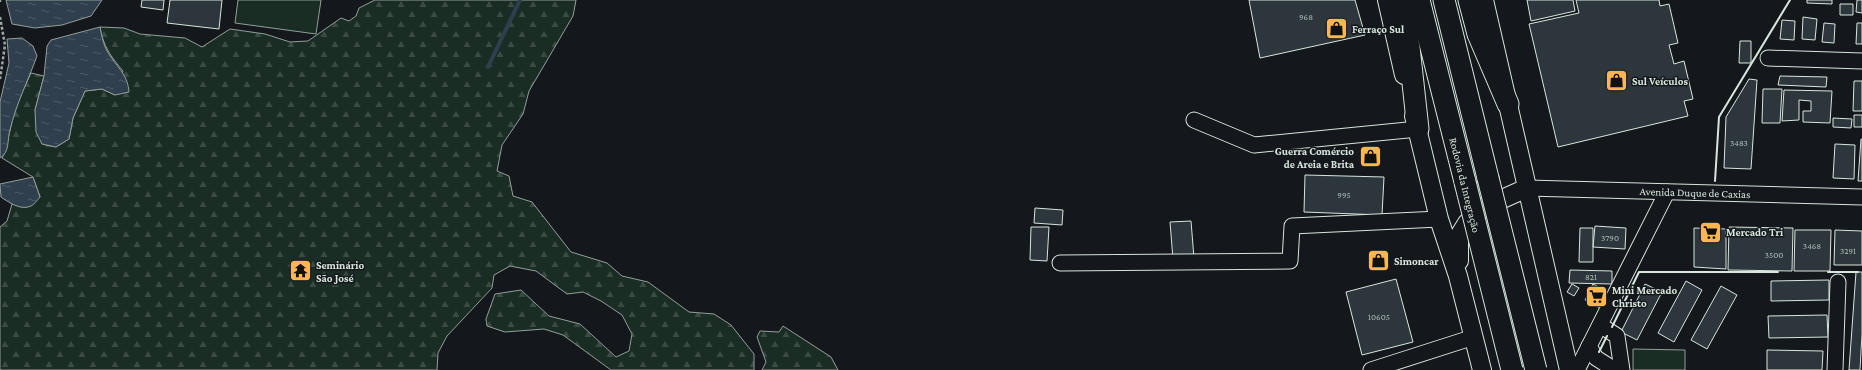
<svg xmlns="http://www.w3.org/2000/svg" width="1862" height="370" font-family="'Crimson Pro',serif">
<defs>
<pattern id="forest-firs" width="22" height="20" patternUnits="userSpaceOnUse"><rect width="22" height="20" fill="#1a2d24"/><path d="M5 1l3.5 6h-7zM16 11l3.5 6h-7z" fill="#3b4b43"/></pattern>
<pattern id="water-ripples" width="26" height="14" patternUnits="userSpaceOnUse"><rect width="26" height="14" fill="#2f3f4d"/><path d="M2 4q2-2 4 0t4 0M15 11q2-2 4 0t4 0" fill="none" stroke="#4c5b66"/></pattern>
</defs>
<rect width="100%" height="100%" fill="#14181c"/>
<path fill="#1a2d24" stroke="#939e99" d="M238 0H321L316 34 235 23Z
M1633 349 1685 350V370H1633Z"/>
<path fill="url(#forest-firs)" stroke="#939e99" d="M375 0H576L573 16 529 91 523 114 502 145 497 171 509 176 513 196 532 202 571 252 607 263 622 276 648 282 689 312 714 314 731 325 754 354V370H611L563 335 544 329 505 332 487 326 486 319 495 294 521 290 549 316 580 324 616 357 629 351 632 334 622 315 601 301 583 292 567 294 536 271 510 266 494 275 492 288 447 336 438 353 437 370H0V227L7 221 12 204 25 207 40 197 33 177 2 158C8 148 7 141 10 130 14 110 22 92 31 73L44 76 35 110 42 144 56 147 69 139 73 118 85 91 102 89 115 95 123 71C111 57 103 46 100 27L124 28 140 34 185 38 202 47 230 29 265 34 290 42 308 41 341 18 349 21 356 16 359 8Z
M783 326 831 357 838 370H762L766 362 757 337 760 331 779 332Z"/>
<path fill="url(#water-ripples)" stroke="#939e99" d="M6 0H102L91 16 62 25 35 28 12 24Z
M100 27C102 38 104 48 111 57 119 69 128 76 129 92L115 95 102 89 85 91 73 118 69 139 56 147 42 144 36 132 35 110 44 76 47 46 51 40Z
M22 38 33 46 37 56C28 81 16 104 10 130 7 140 10 152 0 158V102L9 63 7 39Z
M33 177 40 197C37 200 34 205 31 206 21 211 8 202 1 197L0 184Z"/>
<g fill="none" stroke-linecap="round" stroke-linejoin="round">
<path stroke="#2f3f4d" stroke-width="4" d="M488 67 520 0"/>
</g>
<path fill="#2c363c" stroke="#d8e6dc" d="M142 0H164L163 10 141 7Z
M170 0H222L219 29 167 23Z
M1249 0H1355L1365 35 1260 58Z
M1527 0H1573L1575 11 1531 21Z
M1576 0H1659L1660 6 1669 4 1678 43 1669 45 1674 64 1684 61 1693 99 1684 101 1688 116 1558 147 1529 24 1579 13Z
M1807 0H1832V4L1807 3Z
M1857 0H1862V13L1856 12Z
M1840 4H1853V15H1840Z
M1803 17 1817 19 1815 40 1802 39Z
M1782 20 1795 21 1794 40 1780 39Z
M1824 23 1835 24 1834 43 1822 42Z
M1857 23H1862V44H1856Z
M1740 41H1751V63H1739Z
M1780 76 1827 77 1826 87 1778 85Z
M1749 79 1757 80 1751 169 1724 168 1726 117Z
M1854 81H1862V111H1853Z
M1763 89H1782L1780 123H1762Z
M1784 90 1832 91 1830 123 1803 122V111H1811V101L1799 100V120L1782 121Z
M1854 115H1862V127H1854Z
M1833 118 1852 119 1851 128 1833 127Z
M1861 139H1862V181H1858Z
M1835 144 1855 145 1854 179 1833 178Z
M1305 175 1384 177 1382 215 1304 212Z
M1035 208 1063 210 1062 225 1034 223Z
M1191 221 1194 258 1173 259 1170 222Z
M1595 226 1626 228 1625 249 1593 247Z
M1031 227H1049L1047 261 1030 260Z
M1729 227 1793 228 1792 271 1728 270Z
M1580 228H1593V262H1579Z
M1694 228 1726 229V269L1694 267Z
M1795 230H1831L1830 271H1794Z
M1835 230 1862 231V265H1834Z
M1570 270 1612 271V284L1569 283Z
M1856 272H1862V334L1860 370H1849Z
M1396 279 1413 342 1362 355 1346 292Z
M1829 280V300L1771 301V281Z
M1686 281 1702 290 1674 342 1658 333Z
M1572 284 1579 288 1574 296 1567 292Z
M1593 284 1608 292 1600 308 1585 300Z
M1645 284 1662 292 1637 340 1621 332Z
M1721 286 1737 295 1707 349 1691 340Z
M1827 315 1828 337 1769 338 1768 316Z
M1767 350 1823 351 1822 370H1767Z"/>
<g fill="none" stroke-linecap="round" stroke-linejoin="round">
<defs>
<g id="minor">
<path d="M1768 58 1862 61"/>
<path d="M1194 120 1254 145 1418 129"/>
<path id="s1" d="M1527 188 1862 197"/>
<path d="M1060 263 1290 261 1292 226 1439 219"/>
<path d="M1600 325 1617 336 1622 370"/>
<path d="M1589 346 1596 358 1615 370"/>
<path d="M1371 370 1474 337"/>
<path d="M1577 370 1667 192"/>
<path d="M1835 370 1838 282"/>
</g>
<path id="major" d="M1387 0 1404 75
M1484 0 1569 370
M1414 116 1439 219 1458 276 1482 370
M1459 261V236L1467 223 1482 208 1527 188"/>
<path id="highway" d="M1399 0 1409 47 1418 129
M1419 0 1465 182
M1444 0 1488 178
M1469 0 1478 34 1508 104"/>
</defs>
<use href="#minor" stroke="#d8e6dc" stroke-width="17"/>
<use href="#major" stroke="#d8e6dc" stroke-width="20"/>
<use href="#highway" stroke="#d8e6dc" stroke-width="23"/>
<path stroke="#9da8a2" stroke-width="2.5" stroke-dasharray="3 2" stroke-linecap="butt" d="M0 2V0
M0 17 5 45 0 79"/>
<use href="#minor" stroke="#14181c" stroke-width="15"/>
<use href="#major" stroke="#14181c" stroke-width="18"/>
<use href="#highway" stroke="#14181c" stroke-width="21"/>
<defs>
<path id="highway-bridge" d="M1488 178 1536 370
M1465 182 1512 370"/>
</defs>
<use href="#highway-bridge" stroke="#d8e6dc" stroke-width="23" stroke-linecap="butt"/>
<use href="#highway-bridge" stroke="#14181c" stroke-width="21"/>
<path stroke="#d8e6dc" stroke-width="2" d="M1715 181 1719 117 1790 0
M1828 272H1858
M1612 327 1639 272H1778
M1599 352 1607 336"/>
</g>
<defs>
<symbol id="shop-square" viewBox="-11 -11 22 22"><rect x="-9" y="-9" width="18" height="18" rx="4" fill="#ffb74d" stroke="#14181c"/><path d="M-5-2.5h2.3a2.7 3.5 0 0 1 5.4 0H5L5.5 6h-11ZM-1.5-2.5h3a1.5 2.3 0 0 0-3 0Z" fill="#111"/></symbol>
<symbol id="supermarket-square" viewBox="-11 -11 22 22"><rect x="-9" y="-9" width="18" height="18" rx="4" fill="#ffb74d" stroke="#14181c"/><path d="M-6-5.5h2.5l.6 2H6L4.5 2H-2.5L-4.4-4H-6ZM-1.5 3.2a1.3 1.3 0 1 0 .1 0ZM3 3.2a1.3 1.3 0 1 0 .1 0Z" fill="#111"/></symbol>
<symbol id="temple-square" viewBox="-11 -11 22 22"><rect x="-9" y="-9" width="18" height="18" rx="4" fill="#ffb74d" stroke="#14181c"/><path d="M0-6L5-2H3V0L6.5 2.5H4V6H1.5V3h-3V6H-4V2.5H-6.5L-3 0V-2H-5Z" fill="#111"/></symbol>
</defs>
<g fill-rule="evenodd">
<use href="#shop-square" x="1324" y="16" width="25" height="25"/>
<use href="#shop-square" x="1604" y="68" width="25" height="25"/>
<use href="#shop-square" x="1358" y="144" width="25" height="25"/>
<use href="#supermarket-square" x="1698" y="220" width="25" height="25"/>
<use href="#shop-square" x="1366" y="248" width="25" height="25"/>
<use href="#temple-square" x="288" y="258" width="25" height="25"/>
<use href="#supermarket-square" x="1584" y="284" width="25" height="25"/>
</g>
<g text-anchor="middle" stroke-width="3" stroke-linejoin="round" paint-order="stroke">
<g font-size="9" fill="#adbab4">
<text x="1306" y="20">968</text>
<text x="1739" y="146">3483</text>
<text x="1344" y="198">995</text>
<text x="1610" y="241">3790</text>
<text x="1812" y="249">3468</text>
<text x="1848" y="254">3291</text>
<text x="1774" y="258">3500</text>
<text x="1591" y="280">821</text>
<text x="1379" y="320">10605</text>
</g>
<g font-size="11" font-weight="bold" fill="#d8e6dc" stroke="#14181c" text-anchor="start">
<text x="1352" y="33">Ferraço Sul</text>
<text x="1632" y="85">Sul Veículos</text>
<text x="1354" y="155" text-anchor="end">Guerra Comércio<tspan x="1354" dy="13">de Areia e Brita</tspan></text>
<text x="1726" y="236">Mercado Tri</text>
<text x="1394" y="265">Simoncar</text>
<text x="316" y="269">Seminário<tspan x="316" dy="13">São José</tspan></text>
<text x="1612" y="294">Mini Mercado<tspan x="1612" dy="13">Christo</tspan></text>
</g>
<g font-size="11" fill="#d8e6dc" stroke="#14181c">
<text transform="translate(1465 185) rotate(76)" y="4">Rodovia da Integração</text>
<text dy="4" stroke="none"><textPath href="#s1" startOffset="168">Avenida Duque de Caxias</textPath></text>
</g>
</g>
</svg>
